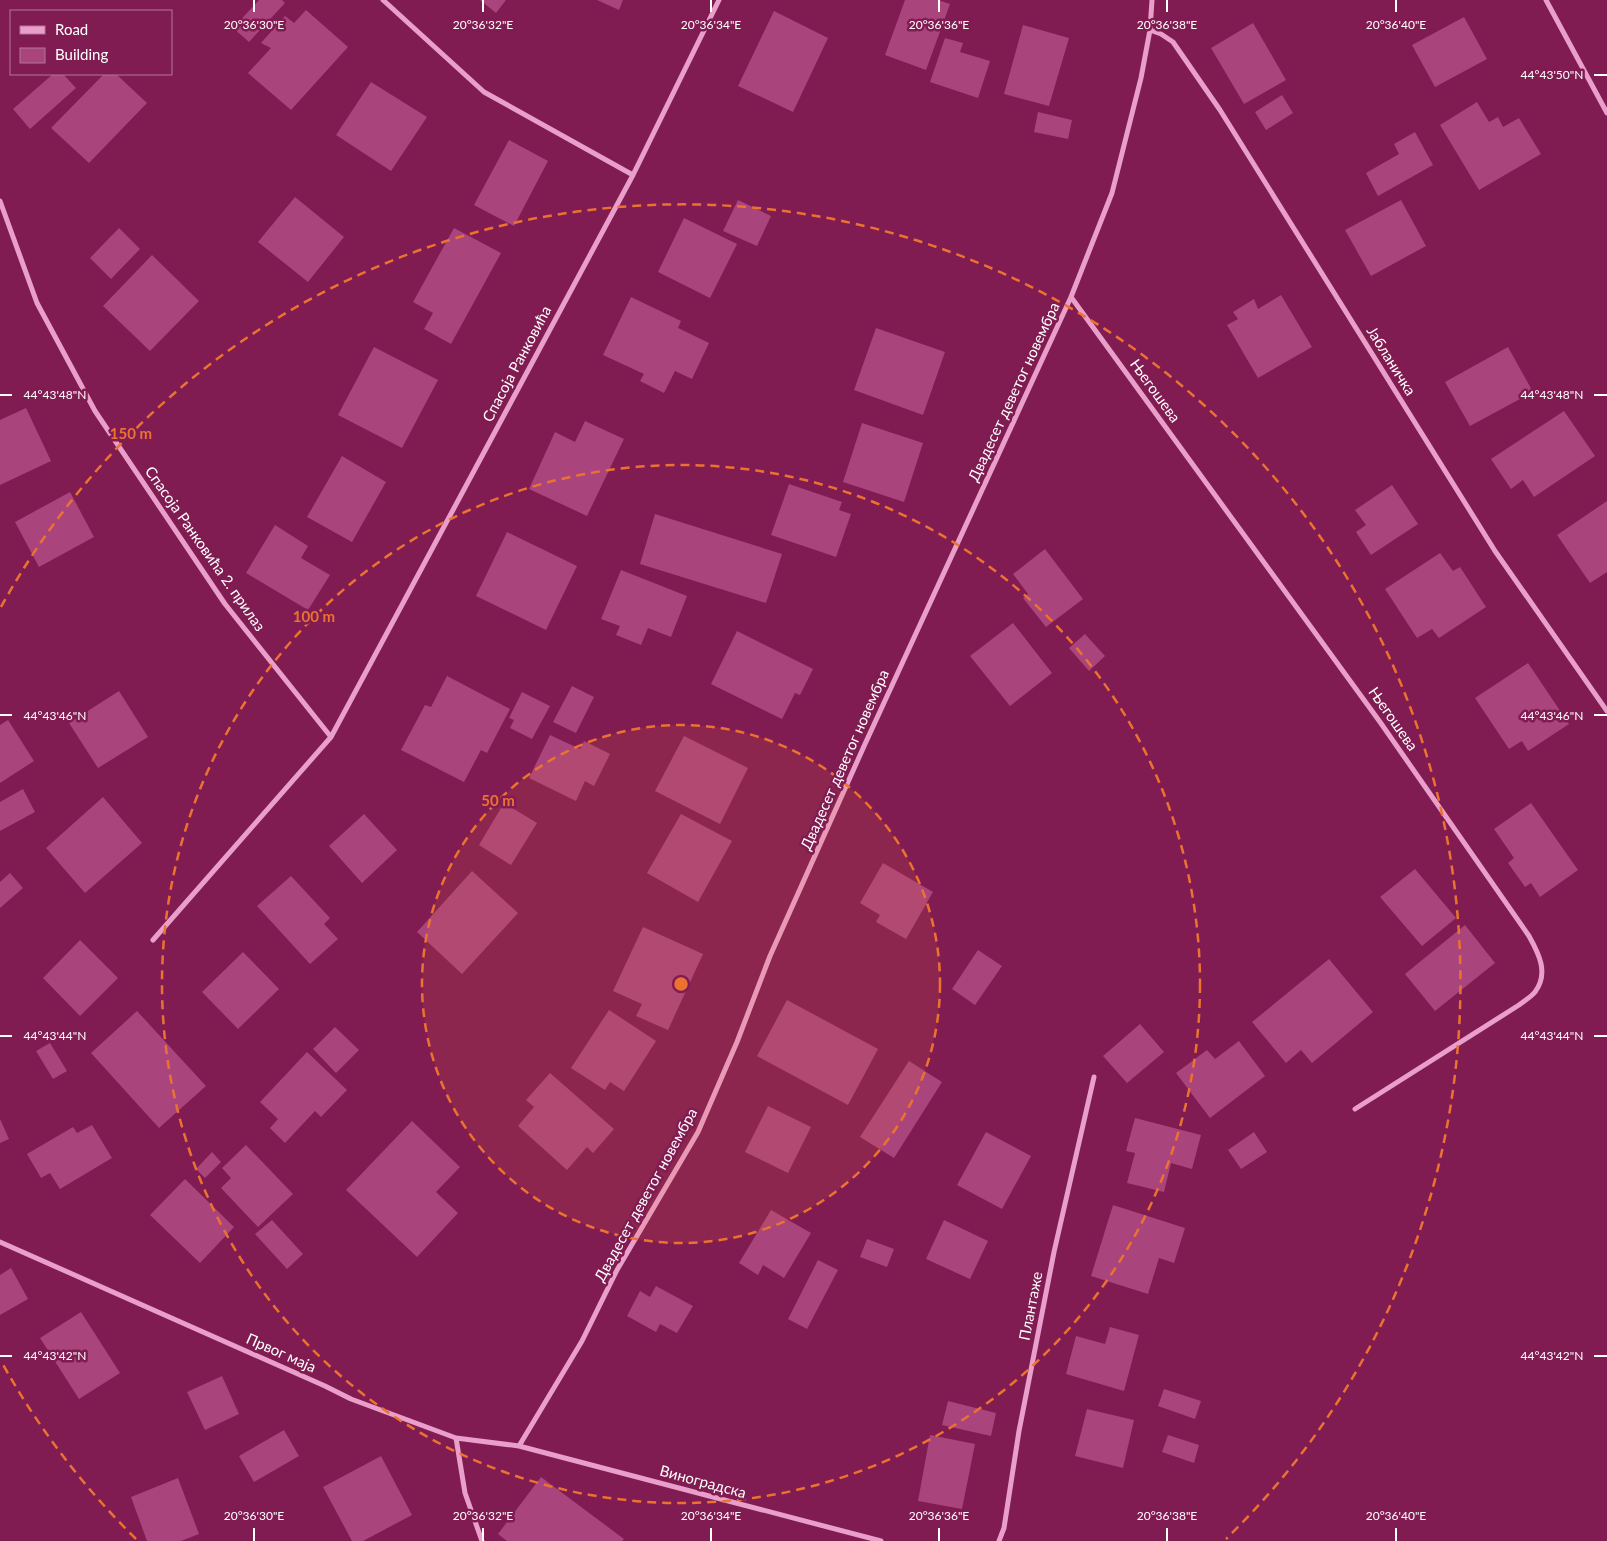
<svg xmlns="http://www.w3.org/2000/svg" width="1607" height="1541" font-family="Lato,sans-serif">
<rect width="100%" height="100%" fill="#801c52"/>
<path fill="#aa447c" d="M259 0H282L285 3 249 42 233 28Z
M480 0H506L496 13Z
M597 0H623L619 10Z
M905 0H938L950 4 926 70 885 55Z
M306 10 348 47 291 110 248 73 271 48 261 43 285 16 294 23Z
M774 11 828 38 793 112 738 86Z
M1464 17 1487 59 1435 87 1412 45Z
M1253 23 1286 80 1244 104 1211 48Z
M1023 25 1069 38 1049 106 1004 94Z
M945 38 963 43 960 52 990 61 978 98 930 82Z
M53 74H63L76 88 30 129 13 109Z
M104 74H116L147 103 89 163 51 128Z
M371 82 427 117 391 171 336 135Z
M1282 95 1293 113 1266 130 1255 112Z
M1477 102 1489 122 1498 117 1503 127 1519 118 1541 154 1479 190 1440 125Z
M1038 112 1072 120 1068 139 1034 132Z
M1415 132 1433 165 1378 196 1366 173 1399 154 1394 144Z
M509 140 548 161 514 226 474 205Z
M295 197 344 237 308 282 258 242Z
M738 200 771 216 757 246 723 231Z
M1401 200 1426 246 1371 276 1345 230Z
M684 218 737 244 710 298 658 272Z
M119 228 140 249 111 279 90 258Z
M454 228 501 253 451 344 424 329 433 313 413 302Z
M152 255 199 301 150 351 103 306Z
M1281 295 1312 347 1258 378 1227 325 1238 319 1233 312 1254 299 1258 309Z
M631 297 681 321 678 328 709 343 692 379 675 371 664 393 640 381 644 374 603 355Z
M876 328 945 352 923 415 854 390Z
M374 347 438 380 402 448 338 415Z
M1508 347 1533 392 1470 426 1445 382Z
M26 408 51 461 0 485V420Z
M1564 411 1595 456 1534 497 1523 480 1511 489 1491 459Z
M585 421 624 439 587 516 529 489 555 432 575 442Z
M862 423 923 443 904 502 843 482Z
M342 456 386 482 352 542 307 517Z
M789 484 842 502 839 510 851 514 836 557 771 535Z
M1392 485 1418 524 1371 555 1356 532 1366 525 1355 510Z
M70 492 94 537 39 567 15 522Z
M1607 501V572L1590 583 1557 535Z
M655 514 782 554 766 603 640 564Z
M275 525 308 546 301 558 330 575 308 610 246 573Z
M507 532 577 566 546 630 476 596Z
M1045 549 1083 599 1046 627 1023 598 1028 594 1013 574Z
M1440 553 1453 571 1460 567 1486 607 1439 638 1432 629 1417 638 1385 589Z
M621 570 687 596 671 637 648 628 641 645 616 635 620 626 601 619Z
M1013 623 1052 673 1010 706 970 656Z
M737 631 813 669 800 695 795 693 782 719 711 684Z
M1085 634 1105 656 1089 671 1069 648Z
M1528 663 1569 724 1528 751 1522 741 1509 749 1475 698Z
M447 676 510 709 487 753 481 750 464 782 401 750 425 705 431 707Z
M572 686 594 697 576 733 553 722Z
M119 691 148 737 98 768 69 723Z
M522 692 550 706 532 739 510 728 514 720 509 718Z
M8 720 34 761 0 783V725Z
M550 735 580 749 584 741 610 754 594 786 585 781 576 801 529 778Z
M684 736 748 768 720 824 655 791Z
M23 789 35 812 0 831V802Z
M103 797 142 843 85 893 46 848Z
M504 803 537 823 511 865 479 845Z
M1531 803 1578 870 1540 897 1531 883 1525 887 1508 863 1514 858 1494 829Z
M364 814 397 850 362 883 329 846Z
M681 814 732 841 698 902 647 873Z
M883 863 933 892 906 939 876 922 880 915 860 903Z
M1415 869 1456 918 1422 946 1380 897Z
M472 871 518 913 462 974 417 932Z
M10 873 23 888 0 908V882Z
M291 876 330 918 324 924 338 939 310 964 257 906Z
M1465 925 1495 963 1435 1011 1405 974Z
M643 927 703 954 668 1030 636 1016 642 1004 613 991Z
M80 940 118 978 80 1016 43 978Z
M978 950 1002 966 975 1005 952 989Z
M243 952 279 989 238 1029 202 992Z
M1329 959 1373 1012 1312 1063 1301 1050 1286 1063 1252 1022Z
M787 1000 878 1049 848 1105 757 1056Z
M609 1010 656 1041 624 1091 610 1082 605 1090 571 1068Z
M137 1011 206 1086 159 1128 91 1053Z
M1140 1024 1164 1052 1127 1083 1103 1056Z
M335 1027 359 1050 336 1073 313 1049Z
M1239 1041 1265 1076 1210 1118 1176 1073 1207 1050 1215 1059Z
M50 1043 67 1071 53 1079 36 1051Z
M307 1052 347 1090 321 1117 315 1111 285 1143 270 1128 278 1119 260 1102Z
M909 1061 942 1082 894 1158 860 1137Z
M550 1073 614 1129 593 1153 587 1147 567 1170 518 1126 534 1107 526 1100Z
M768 1106 811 1127 788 1173 745 1152Z
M1135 1118 1201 1135 1192 1169 1171 1163 1164 1192 1127 1183 1135 1153 1126 1151Z
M0 1119 9 1139 0 1143Z
M412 1121 460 1167 436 1192 458 1213 417 1257 346 1190Z
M92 1125 112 1158 60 1189 50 1173 41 1178 27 1154 73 1127 77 1133Z
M986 1132 1031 1156 1002 1209 957 1185Z
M1254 1132 1267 1152 1241 1169 1228 1150Z
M246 1145 293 1194 258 1227 221 1188 231 1178 222 1168Z
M212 1152 221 1162 205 1178 196 1169Z
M185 1179 234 1227 200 1263 150 1215Z
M1113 1205 1185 1228 1174 1263 1159 1258 1148 1294 1091 1276Z
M771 1210 811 1233 784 1278 763 1265 758 1275 739 1263Z
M272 1220 303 1254 287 1269 255 1234Z
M944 1220 988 1241 970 1279 926 1259Z
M867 1239 894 1249 887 1267 860 1257Z
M818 1260 838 1270 807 1329 788 1319Z
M11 1268 28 1299 0 1315V1275Z
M656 1286 693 1306 677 1333 660 1324 656 1332 627 1316 640 1291 650 1297Z
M81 1312 120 1373 79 1399 40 1338Z
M1110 1327 1139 1335 1124 1391 1066 1374 1076 1336 1105 1344Z
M222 1376 239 1414 205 1430 187 1392Z
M1164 1389 1201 1401 1195 1419 1158 1406Z
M948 1401 996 1413 991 1436 942 1425Z
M1087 1409 1134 1420 1123 1468 1075 1456Z
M284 1430 299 1456 254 1482 239 1456Z
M930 1435 975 1444 962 1509 918 1501Z
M1168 1435 1199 1445 1194 1463 1162 1452Z
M381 1456 412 1515 363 1541H352L323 1487Z
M541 1477 624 1539 622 1541H507L498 1534Z
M178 1478 199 1534 181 1541H147L131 1497Z"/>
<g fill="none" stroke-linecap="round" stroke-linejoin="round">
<path stroke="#e99fc9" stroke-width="5" d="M383 0 484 92 633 175
M1546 0 1607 113
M1150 30 1161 34 1173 42 1220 110 1495 551 1607 711
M0 201 37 303 95 411 225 604 331 737
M1071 297 1380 722 1529 936C1539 954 1549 973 1535 992 1531 997 1524 1001 1519 1005L1355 1109
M153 940 331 737 633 175 719 0
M0 1242 325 1386 351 1399 456 1438 465 1493 482 1541
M456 1438 519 1446 582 1341 617 1270 698 1132 737 1042 770 956 865 744 1071 297 1112 193 1141 78 1150 30 1152 0
M519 1446 881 1541
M999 1541 1004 1528 1019 1431 1054 1252 1094 1077"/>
</g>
<path fill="none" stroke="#fff" stroke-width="2" d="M254 0V12M483 0V12M711 0V12M939 0V12M1167 0V12M1396 0V12M1594 75H1607M0 395H12M1594 395H1607M0 715H12M1594 715H1607M0 1036H12M1594 1036H1607M0 1356H12M1594 1356H1607M254 1528V1541M483 1528V1541M711 1528V1541M939 1528V1541M1167 1528V1541M1396 1528V1541"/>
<circle cx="681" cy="984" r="259" fill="#eb7230" fill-opacity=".12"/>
<g fill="none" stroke="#eb7230" stroke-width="2.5" stroke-dasharray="9 6">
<circle cx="681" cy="984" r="259"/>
<circle cx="681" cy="984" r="519"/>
<path d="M136 1539A778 778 0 0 1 1 1361M1 607A778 778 0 1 1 1226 1539"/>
</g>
<g text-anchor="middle" stroke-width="5" stroke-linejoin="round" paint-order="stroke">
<g font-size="15" fill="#fff" stroke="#801c52">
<text transform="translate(1391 361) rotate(58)" y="5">Јабланичка</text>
<text transform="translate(517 364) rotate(-62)" y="5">Спасоја Ранковића</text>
<text transform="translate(1155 391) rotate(54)" y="5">Његошева</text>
<text transform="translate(1014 392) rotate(-65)" y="5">Двадесет деветог новембра</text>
<text transform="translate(205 549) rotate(55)" y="5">Спасоја Ранковића 2. прилаз</text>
<text transform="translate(1393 719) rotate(55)" y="5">Његошева</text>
<text transform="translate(845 760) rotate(-66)" y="5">Двадесет деветог новембра</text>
<text transform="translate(646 1195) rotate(-61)" y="5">Двадесет деветог новембра</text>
<text transform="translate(1031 1306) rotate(-79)" y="5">Плантаже</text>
<text transform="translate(281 1353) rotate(24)" y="5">Првог маја</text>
<text transform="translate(703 1482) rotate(15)" y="5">Виноградска</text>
</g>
</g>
<g font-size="12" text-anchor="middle" fill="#fff" stroke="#801c52" stroke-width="5" stroke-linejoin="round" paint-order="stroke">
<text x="254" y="29">20°36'30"E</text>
<text x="483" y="29">20°36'32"E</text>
<text x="711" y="29">20°36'34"E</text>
<text x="939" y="29">20°36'36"E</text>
<text x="1167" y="29">20°36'38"E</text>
<text x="1396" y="29">20°36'40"E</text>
<text x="1552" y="79">44°43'50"N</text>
<text x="55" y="399">44°43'48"N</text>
<text x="1552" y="399">44°43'48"N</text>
<text x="55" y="720">44°43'46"N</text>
<text x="1552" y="720">44°43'46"N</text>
<text x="55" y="1040">44°43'44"N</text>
<text x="1552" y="1040">44°43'44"N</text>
<text x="55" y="1360">44°43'42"N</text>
<text x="1552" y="1360">44°43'42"N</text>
<text x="254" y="1520">20°36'30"E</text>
<text x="483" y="1520">20°36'32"E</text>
<text x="711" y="1520">20°36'34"E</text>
<text x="939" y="1520">20°36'36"E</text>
<text x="1167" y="1520">20°36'38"E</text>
<text x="1396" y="1520">20°36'40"E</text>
</g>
<circle cx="681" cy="984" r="8" fill="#eb7230" stroke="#801c52" stroke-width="2.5"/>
<g font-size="15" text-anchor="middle" font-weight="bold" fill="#eb7230" stroke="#801c52" stroke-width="5" stroke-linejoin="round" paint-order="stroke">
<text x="131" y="439">150 m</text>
<text x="314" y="622">100 m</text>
<text x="498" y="806">50 m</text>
</g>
<rect x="10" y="10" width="162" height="65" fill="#801c52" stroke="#b37797"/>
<rect x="20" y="26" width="25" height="8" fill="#e99fc9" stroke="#b37797"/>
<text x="55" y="35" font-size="15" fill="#ffffff">Road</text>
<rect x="20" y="48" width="25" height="15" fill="#aa447c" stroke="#b37797"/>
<text x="55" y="60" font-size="15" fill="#ffffff">Building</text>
</svg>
